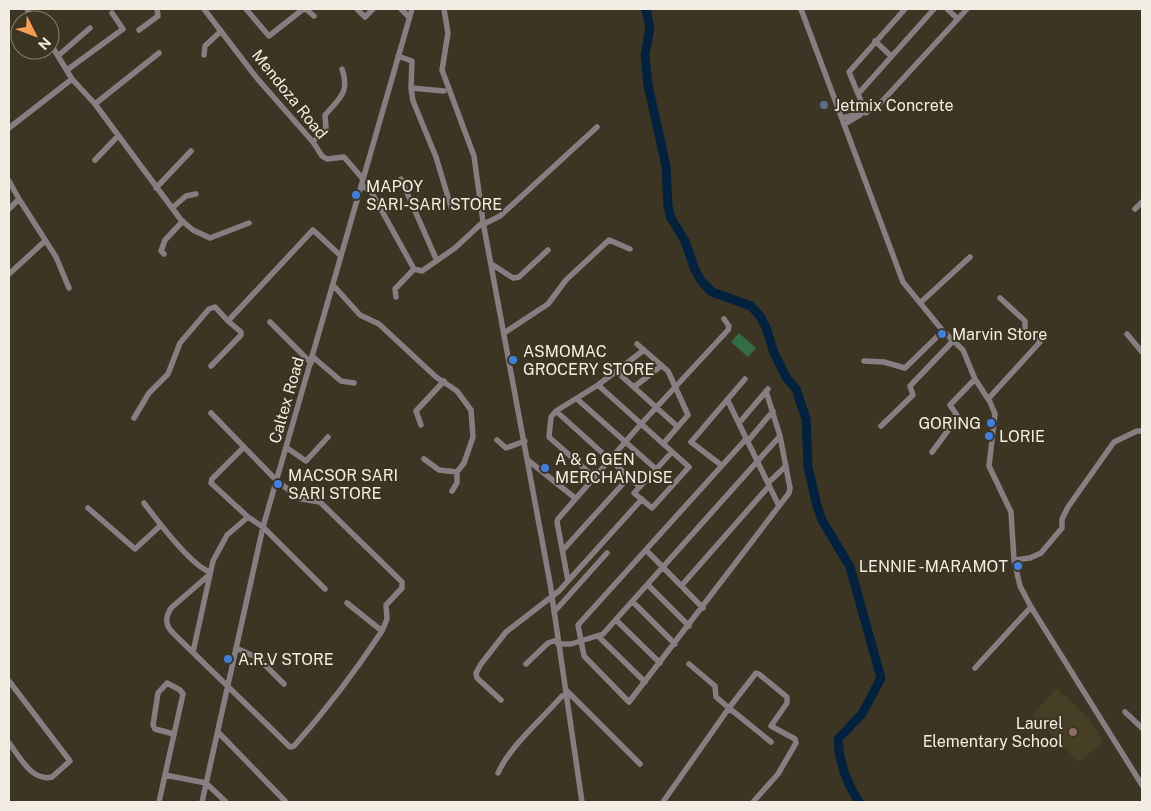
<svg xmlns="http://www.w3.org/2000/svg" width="1151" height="811" font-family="'Public Sans',sans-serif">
<rect width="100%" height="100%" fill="#3c3523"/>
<path fill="#473e26" d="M1057 688 1092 722 1103 742 1079 762 1032 715Z"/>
<path fill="#326d48" d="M739 333 756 348 748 357 731 342Z"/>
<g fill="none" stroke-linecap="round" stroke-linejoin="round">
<path stroke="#00223f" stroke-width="9" d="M646 9 650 28 645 55 648 85 666 166 668 206 671 218 685 241 695 270 702 282 712 292 751 306 760 316 766 327 774 353 786 377 796 389 806 419 808 467 817 506 822 520 850 567 881 678 862 714 838 739C839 763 846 782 859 802"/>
<path stroke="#877e82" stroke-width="5.5" d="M27 9 34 20
M204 9 256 77 313 142 322 156 327 159 344 157 363 179
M246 9 269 36 302 10 306 9 314 16
M357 9 365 17 373 9
M401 9 409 17
M444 9 448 33 442 70 474 156 483 222 550 583 582 802
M801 9 903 282 943 331 963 350 975 379 990 402 995 414 989 466 1011 512 1014 560 1020 586 1031 607 1142 785
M947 9 958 19
M139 30 158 16 157 9
M875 41 891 56
M50 43 72 79
M59 55 90 28
M204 55 205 46 221 31
M398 56 412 61 411 88 413 101 436 157 451 207
M67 70 123 29 112 13
M411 88 444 91
M858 94 934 9
M95 104 159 53
M866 113 849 72 905 9
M843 118 875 109 967 9
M845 124 860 115
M9 128 72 79 95 104 181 220 193 230 210 238 249 223
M313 142 326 128 325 115C340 98 350 92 342 69
M95 160 118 136
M401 179 437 261
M9 181 19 199 9 209
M362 185 372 193 414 269 422 271 455 248 483 222
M156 188 191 151
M19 199 56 257 69 288
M172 208 186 196 196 194
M1135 209 1142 202
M484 224 500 216 597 127
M164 254 161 251 165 240 183 221
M493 265 513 278 519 277 548 250
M9 274 45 241
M333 285 360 315 379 324 436 377 457 391 471 410 473 437 464 463 457 472V483L452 491
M396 297 395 289 414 269
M920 303 970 257
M270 322 311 363
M504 333 548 304 566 280 609 240 630 249
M1127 334 1142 352
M637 344 668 371 688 415 663 444
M313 357 341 381 354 383
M864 361 884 362 905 368 943 331
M211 366 241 335V332L228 321
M617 372 678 427
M598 385 689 467 652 508 634 493 672 452
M634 387 661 366
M577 399 656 469
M988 399 1040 342 1025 330V321L1000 298
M728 401 779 506
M556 411 640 487
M211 413 277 481 301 499 320 502 402 582V588L386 605 387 619 382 631
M134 418 149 393 168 374 180 343 209 309 215 307 228 321 313 230 341 256
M739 423 768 389
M421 425 416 411 444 381
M881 426 913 395 910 386 953 341
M746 439 578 625 584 656 629 702 789 493 790 488 780 436 766 391
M497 440 506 448 525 441
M747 442 773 411
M244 447 212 479 211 483 248 517 263 527 325 589
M287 448 306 461 328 437
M932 452 958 417 950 405 975 379
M424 459 439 470 457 472
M529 461 575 498
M721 465 691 442 745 379
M594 477 549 437 551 417 556 411 598 385 644 350
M768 483 786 466
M144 503C156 519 191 566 210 572
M88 508 135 549 161 525
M563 550 629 477
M646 550 703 608
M1014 560 1030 558 1041 553 1062 528V519L1068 507 1114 442 1137 431H1142
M209 575 171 608C165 618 165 625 173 633L290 747 294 746C326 710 355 672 382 631L347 603
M568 581 557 522 558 519 641 424 728 330 729 326 724 319
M648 585 689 626
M682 585 769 486
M633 602 675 644
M554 612 607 553
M616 620 660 663
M599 637 645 682
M558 644H571L603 634 780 436
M236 648 258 658 284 684
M193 652 213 561 227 535 248 517
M526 664 548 643 557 640
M689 664 715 686 716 697 729 708 756 673 759 674 787 697V703L771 726 795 739 796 743 778 774 753 802
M975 668 1031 607
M9 681 70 761 52 777C32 782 20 757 9 743
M566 690 640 764
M501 700 477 678 476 673 481 664 506 632 559 591 642 499
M1125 712 1142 728
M218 732 286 802
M498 773C510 746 542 719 562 696L567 695
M165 775 206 783 226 802
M159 802 183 694 180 690 167 683 158 693 153 725 155 729 174 734
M202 802 263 527 412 9
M663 802 729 708 771 742"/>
</g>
<circle fill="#5c6f8a" stroke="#3c3523" stroke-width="2" cx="824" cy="105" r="5"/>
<g fill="#3f7fe0" stroke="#3c3523" stroke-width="2">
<circle cx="356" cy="195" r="5"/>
<circle cx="942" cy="334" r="5"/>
<circle cx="513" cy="360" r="5"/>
<circle cx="991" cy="423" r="5"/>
<circle cx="989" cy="436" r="5"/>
<circle cx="545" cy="468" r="5"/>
<circle cx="278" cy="484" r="5"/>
<circle cx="1018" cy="566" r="5"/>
<circle cx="228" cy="659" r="5"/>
</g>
<circle fill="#8d6e63" stroke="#3c3523" stroke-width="2" cx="1073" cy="732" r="5"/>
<g text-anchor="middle" stroke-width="4" stroke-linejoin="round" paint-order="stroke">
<g font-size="16" fill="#f2ede2" stroke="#3c3523">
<text transform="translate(290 94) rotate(51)" y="6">Mendoza Road</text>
<text transform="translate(286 400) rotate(-74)" y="6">Caltex Road</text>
</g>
<g font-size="16" fill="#f2ede2" stroke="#3c3523" text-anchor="start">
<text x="834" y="111">Jetmix Concrete</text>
<text x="366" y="192">MAPOY<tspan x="366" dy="18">SARI-SARI STORE</tspan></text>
<text x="952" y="340">Marvin Store</text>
<text x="523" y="357">ASMOMAC<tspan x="523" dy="18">GROCERY STORE</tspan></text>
<text x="981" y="429" text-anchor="end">GORING</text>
<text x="999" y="442">LORIE</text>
<text x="555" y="465">A &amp; G GEN<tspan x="555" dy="18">MERCHANDISE</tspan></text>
<text x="288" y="481">MACSOR SARI<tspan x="288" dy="18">SARI STORE</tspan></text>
<text x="1008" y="572" text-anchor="end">LENNIE -MARAMOT</text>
<text x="238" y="665">A.R.V STORE</text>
<text x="1063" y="729" text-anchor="end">Laurel<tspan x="1063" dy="18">Elementary School</tspan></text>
</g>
</g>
<rect width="1151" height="811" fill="none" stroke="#f2ede2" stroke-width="20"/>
<g transform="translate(35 35) rotate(132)"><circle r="24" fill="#3c3523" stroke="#857f6f"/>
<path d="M0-4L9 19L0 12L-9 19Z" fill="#fc9e52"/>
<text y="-8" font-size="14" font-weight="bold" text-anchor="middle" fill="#f2ede2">N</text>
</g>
</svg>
